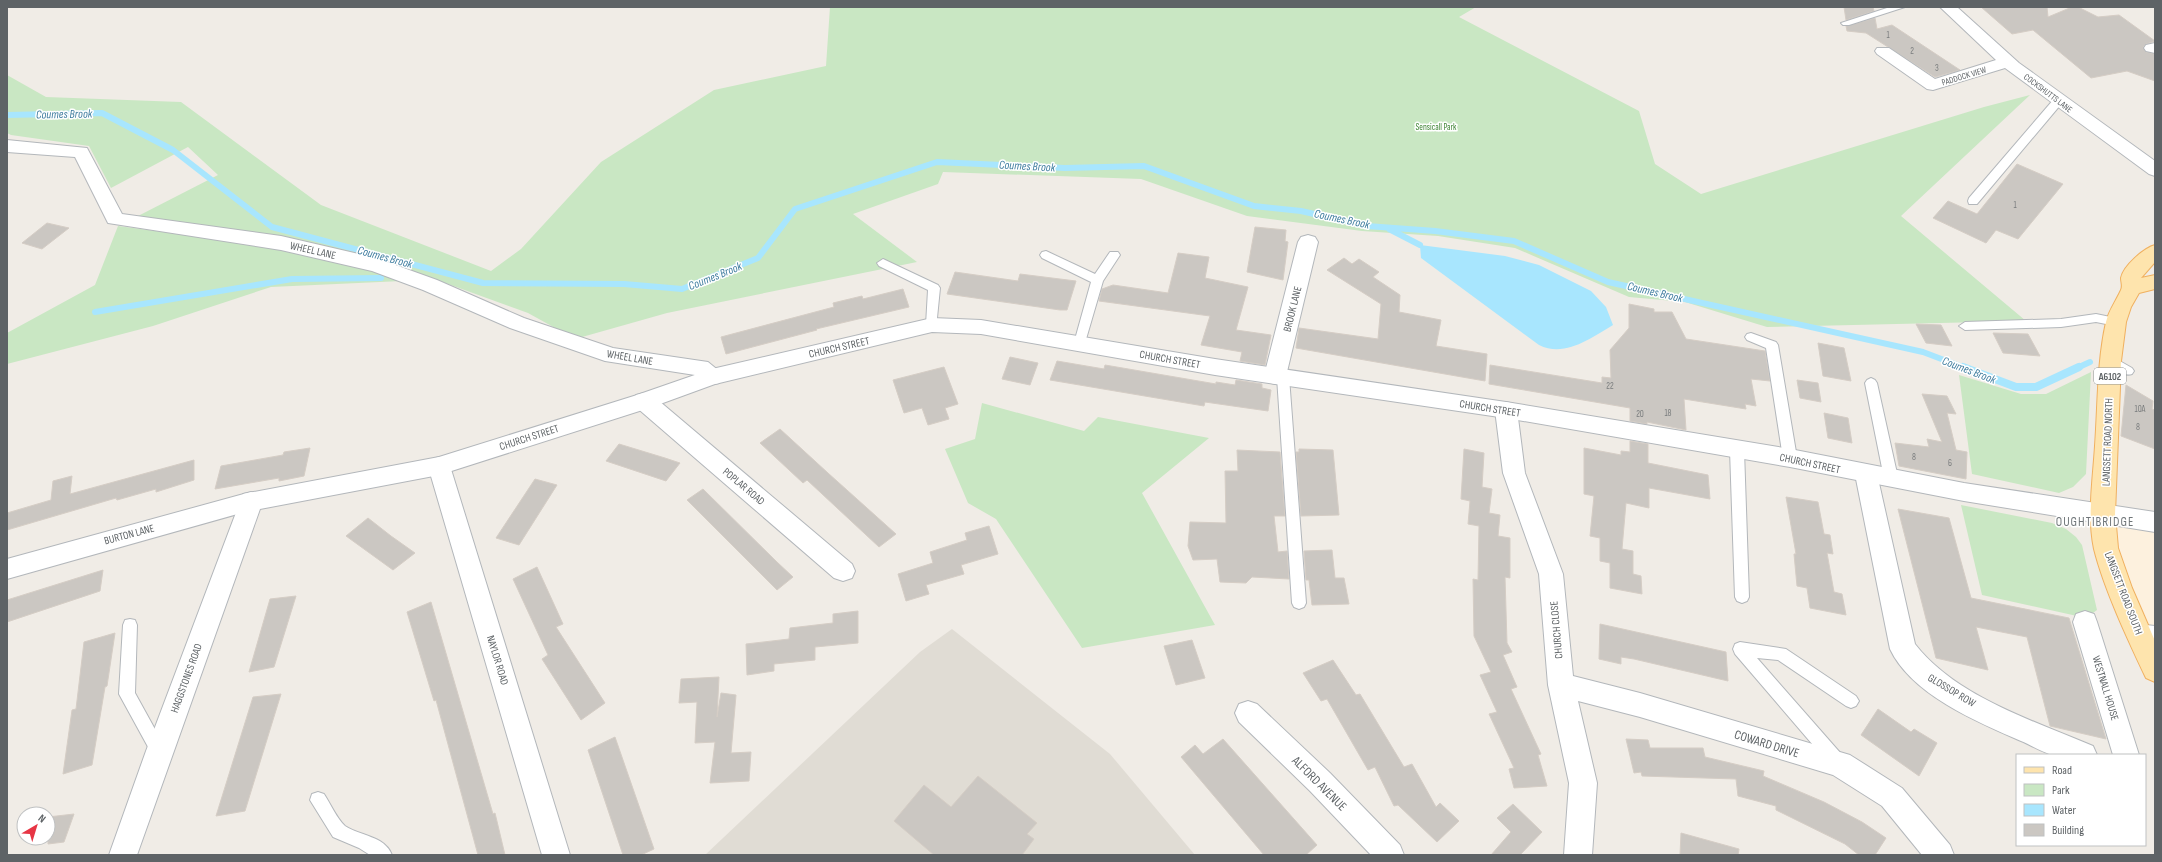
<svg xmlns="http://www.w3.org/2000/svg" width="2162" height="862" font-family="'Sofia Sans Condensed',sans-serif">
<rect width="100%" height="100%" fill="#f0ece6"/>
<path fill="#fdf1de" d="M2103 514 2155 522V670Z"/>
<path fill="#e0dcd4" d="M952 629 1110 754 1195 855H705L920 652Z"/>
<path fill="#c9e7c3" d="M830 7H1476L1459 17 1639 111 1655 164 1701 194 1984 107 2030 95 1901 216 2026 321 1767 327 1685 302 1629 297 1515 248 1438 236 1362 231 1247 216 1141 179 943 172 938 184 853 214 917 262 667 313 575 339 528 313 382 260 283 238 138 216 218 175 188 147 111 188 89 146 11 135 7 133V75L46 97 181 102 321 205 491 271 521 249 601 162 714 90 826 66Z
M118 226C212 239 313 245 402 281L271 287 153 326 7 364V333L95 285Z
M2091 372 2086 474 2073 487 2059 493 1972 474 1959 375 2021 394H2046Z
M982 403 1084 431 1098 417 1209 438 1142 493 1215 625 1082 648 996 519 968 503 945 449 975 439Z
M1961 505 2052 523 2066 529 2076 537 2082 545 2097 610 2086 618 1982 595Z"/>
<path fill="#a8e6fe" d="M1420 245 1505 256 1539 265 1591 291 1606 307 1613 325C1591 338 1565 358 1539 345L1421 258Z"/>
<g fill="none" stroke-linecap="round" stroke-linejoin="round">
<path stroke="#a8e6fe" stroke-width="6" d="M7 115 102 113 173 150 272 227 483 283 624 284 682 289 758 258 795 209 937 162 1065 168 1144 166 1254 206 1301 211 1367 226 1435 231 1514 241 1608 282 1923 352 1965 368
M1389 229 1420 245
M95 312 292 279 381 278
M2077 368 2090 362"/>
<path stroke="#a8e6fe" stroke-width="8" d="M1963 367 2016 387H2036L2079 367"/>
</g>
<path fill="#cbc7c2" stroke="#d5cdc5" d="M1844 7H1873L1874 11 1846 20Z
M1981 7H2047L2048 17 2072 7H2078L2098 17 2119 15 2155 41 2146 44 2143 47 2146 52 2155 54V81L2127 71 2091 78 2033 30 2012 34Z
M1875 18 1877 29 1892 25 1960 70 1935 77 1866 33 1847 31 1846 26Z
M2017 164 2063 184 2018 239 1996 230 1986 243 1933 218 1948 201 1977 214Z
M47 223 69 228 42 249 22 243Z
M1255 227 1286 230 1285 241 1288 242 1283 280 1247 272Z
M1178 253 1209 257 1205 278 1248 287 1236 330 1271 335 1265 365 1240 361 1242 352 1201 345 1210 316 1099 301 1102 289 1113 285 1168 293Z
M1344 258 1352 264 1359 259 1379 272 1373 277 1400 295 1399 312 1441 320 1436 346 1487 354 1485 381 1296 348 1299 328 1378 339 1381 304 1327 270Z
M955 272 1018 281 1020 274 1076 281 1067 310H1060L947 294Z
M903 289 909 307 816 329 817 330 726 354 721 337 834 307 833 303 862 296 863 299Z
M1629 304 1654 309V312H1672L1686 339 1765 351 1770 381 1751 379 1756 406 1745 404 1746 409 1684 399 1686 430 1647 422V424L1630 421V408L1489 384 1490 365 1602 383V377L1611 378 1610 350 1629 328Z
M1916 324 1941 325 1952 346 1926 343Z
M1993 333 2028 334 2040 356 2003 353Z
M1818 343 1844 348 1851 381 1823 376Z
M1010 357 1038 363 1030 385 1002 379Z
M1057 361 1104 369 1105 365 1216 384V382L1235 385 1236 380 1262 384V388L1271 390 1268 411 1205 402 1204 406 1050 380Z
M944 367 958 404 945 408 949 419 928 425 922 408 904 413 893 380Z
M1797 380 1818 383 1821 402 1800 398Z
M2126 385 2153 401 2152 409 2155 410V449L2121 436Z
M1922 394 1947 396 1956 414 1947 413 1956 450 1967 452 1966 479 1899 466 1895 443 1929 447 1927 439 1942 442Z
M1824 413 1848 418 1852 443 1828 438Z
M780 429 828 473 896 534 879 547 807 480 803 483 760 443Z
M1630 441 1648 444V463L1708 475 1710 499 1649 488V508L1626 503 1622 549 1633 551V574L1641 576 1642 594 1610 588V563L1600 561V538L1590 536 1594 496 1584 494V448L1621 455V451L1630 452Z
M619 444 665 458 680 463 666 481 606 461Z
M310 448 304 476 279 481V478L215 489 221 466 283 455 284 452Z
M1299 449 1333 450 1339 515 1301 516 1296 452H1299Z
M1464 449 1484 453 1482 487 1492 489 1489 513 1500 515 1498 536 1510 538V578L1505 577 1507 643 1512 652 1503 655 1517 687 1511 689 1541 754 1538 755 1547 786 1514 788 1509 769 1514 768 1489 714 1497 712 1480 675 1491 672 1474 636 1473 579 1478 580 1479 526 1468 524 1470 501 1461 499Z
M1237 450 1280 452 1285 516H1274L1278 552 1287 551 1289 579 1252 577 1246 583 1220 582 1217 559 1193 560 1188 546 1190 522 1226 523 1225 471H1238Z
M194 460V480L156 492V489L117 500 116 498 7 530V513L51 500 53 481 72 476 70 494Z
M535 479 557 485 519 545 496 538Z
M703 489 777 562 793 577 777 590 687 500Z
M1786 497 1818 502 1824 534 1830 535 1833 554 1827 553 1834 592 1842 594 1846 615 1810 608 1807 588 1797 586 1794 554H1796Z
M1898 509 1949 518 1971 598 2069 618 2106 739 2050 726 2027 637 1976 627 1988 670 1936 658Z
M368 518 391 536 415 553 393 570 346 536Z
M989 526 998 554 961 565 964 574 926 585 929 594 906 601 898 574 933 563 930 552 967 540 965 533Z
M1332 550 1335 578H1344L1349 604 1312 605 1309 580H1306L1304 551Z
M537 567 563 624 556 627 605 703 581 720 542 659 548 655 513 579Z
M103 570 100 591 7 622V600Z
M296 596 274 667 249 672 270 599Z
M431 602 493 814 495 813 505 855H478L436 700 434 701 407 612Z
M858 611V643L815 647V660L774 664V671L747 675 746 644 789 639 790 628 833 623V614Z
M1600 624 1726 652 1728 681 1634 659 1621 657V664L1599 659Z
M115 633 107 686 105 687 92 765 63 774 72 710 76 709 84 642Z
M1192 640 1205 678 1176 685 1164 646Z
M1333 660 1356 695 1360 694 1404 767 1412 764 1436 807 1440 803 1459 821 1437 842 1398 805 1394 806 1375 767 1368 770 1327 699 1321 701 1303 673Z
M719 677 717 717 721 693 736 695 731 753 751 752 749 781 710 783 715 742 695 743 697 702 679 703 681 679Z
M281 694 245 811 216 816 253 697Z
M1878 709 1911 732 1914 729 1937 743 1919 776 1861 735Z
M615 737 654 849 641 855H623L588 750Z
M1223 739 1317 845 1306 855H1264L1181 757 1195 745 1203 754Z
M1626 739 1648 740 1650 748H1703L1705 757 1764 771 1763 776 1824 802 1862 822 1886 838 1875 855H1859L1845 844 1776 810V806L1738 796 1736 779 1642 776 1641 772 1634 773Z
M978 776 1037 823 1027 834 1034 839 1022 855H934L894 821 924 785 951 807Z
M1513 804 1542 832 1520 855H1491L1511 832 1497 818Z
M74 814 64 842 48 844V817Z
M1681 833 1739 849 1738 855H1680Z"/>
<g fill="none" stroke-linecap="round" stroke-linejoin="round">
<defs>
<path id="service" d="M1890 7H1905L1849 25H1843L1841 23Z
M2058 98 2063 101 2062 103 1977 204H1969L1968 201 1969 198 2054 99Z
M1046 251 1095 274 1110 252H1118L1120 255 1103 281 1084 346H1076L1074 343 1091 282 1042 258 1040 255 1042 252Z
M883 259 938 285 940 288 936 328H928L926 325 928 290 879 266 877 263Z
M2096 314 2120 319 2122 322 2116 326 2096 322 2061 327 1965 330 1959 326 1965 322 2061 319Z
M1751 333 1776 342 1778 345 1797 458 1795 462 1790 463 1785 462 1783 458 1766 348 1747 340 1745 337 1747 334Z
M2111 356 2132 368 2134 371 2132 374C2124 377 2109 368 2105 361L2107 358Z
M1283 372 1287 374 1289 377 1306 603 1304 607 1299 609 1294 607 1292 603 1277 377 1279 374Z
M1871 378 1875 380 1877 383 1898 478 1896 482 1891 483 1886 482 1884 478 1865 383 1867 380Z
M1737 445 1742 446 1744 450 1749 597 1747 601 1742 603 1737 601 1735 597 1730 450 1732 446Z
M130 619 135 620 137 625 135 693 167 751 165 756 159 758 153 756 119 694 123 625 125 620Z
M2137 624 2155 626V640L2132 635 2130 630 2132 625Z
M1740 642 1786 649 1856 696 1859 701 1856 706 1851 708 1846 706 1778 660 1757 658 1843 756 1845 761 1843 766 1837 769 1831 766 1735 654 1733 649 1735 644Z
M318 792 324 794C330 803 337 819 345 826 360 836 385 836 392 855H370L359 848 333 837 310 800 312 794Z"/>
<path id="minor" d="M1940 7H1957L2019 63 2155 161V176L2149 174 2005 68 1933 90 1927 89 1877 54 1875 51 1877 48H1889L1935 79 1996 60Z
M2155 43V53L2146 51 2144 48 2146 45Z
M7 140 87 148 122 214 281 236 376 258 437 280 524 318 613 348 708 362 719 371 723 377 719 383C709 386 704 382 695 375L605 361 510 328 423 290 372 271 281 250 108 223 75 157 7 152Z
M1308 235 1315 237 1318 242 1286 376 1282 382 1275 384 1268 382 1264 376 1298 242 1301 237Z
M644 393 652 395 852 564 855 571 852 578 843 581 834 578 636 407 633 401 636 395Z
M1506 402 1514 404 1517 410 1525 473 1563 574 1573 676 1640 693 1850 755 1902 788 1950 845 1954 855H1922L1882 806 1833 775 1640 717 1578 701 1597 783 1592 855H1564L1569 783 1548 685 1539 574 1503 473 1495 410 1498 404Z
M439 457 447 460 450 466 570 855H542L428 466 431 460Z
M1866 465 1874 468 1877 474 1915 644C1955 696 2034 721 2093 746L2097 755C2084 755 2068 757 2054 755 2043 753 2031 745 2021 741 1977 722 1911 694 1890 649L1855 474 1858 468Z
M251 492 259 494 263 501 259 508 7 579V559Z
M2085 611 2094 614 2097 622 2139 755H2113L2073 622 2076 614Z
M1248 701 1257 704 1330 773 1400 845 1404 855H1371L1310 791 1239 722 1235 713 1239 704Z"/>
<path id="tertiary" d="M932 318 981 320 1215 359 1506 402 1790 449 1964 483 2155 512V532L1964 501 1790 467 1506 418 1215 375 981 334 932 332 715 384 652 407 439 475 260 509 137 855H109L146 751 243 494 439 457 637 395 712 369Z"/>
<path id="primary" d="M2155 245V262L2141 278 2155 275V289L2139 293 2131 307 2126 322 2121 361 2115 514 2118 548 2132 588 2155 641V682L2146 678C2128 640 2104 589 2094 549 2087 516 2093 479 2095 446 2098 405 2097 362 2106 322 2109 310 2116 301 2121 290 2123 286 2121 282 2121 278 2123 266 2144 248 2155 245Z"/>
</defs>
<use href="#service" stroke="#b3b7bb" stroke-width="2"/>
<use href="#minor" stroke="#b3b7bb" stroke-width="2"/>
<use href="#tertiary" stroke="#b3b7bb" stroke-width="2"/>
<use href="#primary" stroke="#f0b05f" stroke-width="2"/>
<use href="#service" fill="#fff" fill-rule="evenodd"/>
<use href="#minor" fill="#fff" fill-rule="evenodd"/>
<use href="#tertiary" fill="#fff" fill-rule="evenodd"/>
<use href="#primary" fill="#fee4ad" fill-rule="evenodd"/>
</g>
<g text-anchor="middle" stroke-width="3" stroke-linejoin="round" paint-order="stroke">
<g font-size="9" fill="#797c7d">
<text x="1888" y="38">1</text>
<text x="1912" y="54">2</text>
<text x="1937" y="71">3</text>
<text x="2015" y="208">1</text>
<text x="1610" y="389">22</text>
<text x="2140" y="412">10A</text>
<text x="1668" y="416">18</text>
<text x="1640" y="417">20</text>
<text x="2138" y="430">8</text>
<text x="1914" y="460">8</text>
<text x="1950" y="466">6</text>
</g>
<g font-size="9" fill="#5e6366" stroke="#fff">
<text transform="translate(1964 76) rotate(-17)" y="3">PADDOCK VIEW</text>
<text transform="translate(2048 93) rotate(37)" y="3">COCKSHUTTS LANE</text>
</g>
<g font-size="9" fill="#408536" stroke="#fff">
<text x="1436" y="130">Sensicall Park</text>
</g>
<rect fill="#fff" stroke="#8e9294" stroke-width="1" x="2094" y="368" width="32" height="16" rx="3"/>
<g font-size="10" font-weight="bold" fill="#5e6366">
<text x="2110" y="380">A6102</text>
</g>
<g font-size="11" fill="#5e6366" stroke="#fff">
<text transform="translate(313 250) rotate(13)" y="4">WHEEL LANE</text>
<text transform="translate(1292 309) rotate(-76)" y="4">BROOK LANE</text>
<text transform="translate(839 347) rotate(-13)" y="4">CHURCH STREET</text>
<text transform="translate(630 357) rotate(10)" y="4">WHEEL LANE</text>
<text transform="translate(1170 359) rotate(10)" y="4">CHURCH STREET</text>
<text transform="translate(1490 408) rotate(9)" y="4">CHURCH STREET</text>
<text transform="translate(529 437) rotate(-18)" y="4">CHURCH STREET</text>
<text transform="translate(2107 442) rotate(-88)" y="4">LANGSETT ROAD NORTH</text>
<text transform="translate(1810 463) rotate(12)" y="4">CHURCH STREET</text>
<text transform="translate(744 486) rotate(40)" y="4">POPLAR ROAD</text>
<text transform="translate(129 534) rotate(-15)" y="4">BURTON LANE</text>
<text transform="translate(2124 593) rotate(69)" y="4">LANGSETT ROAD SOUTH</text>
<text transform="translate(1556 630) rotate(-95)" y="4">CHURCH CLOSE</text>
<text transform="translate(498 660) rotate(73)" y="4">NAYLOR ROAD</text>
<text transform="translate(186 678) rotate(-70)" y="4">HAGGSTONES ROAD</text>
<text transform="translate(2106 688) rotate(73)" y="4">WESTNALL HOUSE</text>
<text transform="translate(1952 690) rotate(31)" y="4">GLOSSOP ROW</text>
</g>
<g font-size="12" font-style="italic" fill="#3f7d9f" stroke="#fff">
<text transform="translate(64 114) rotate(-1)" y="4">Coumes Brook</text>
<text transform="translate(1027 166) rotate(3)" y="4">Coumes Brook</text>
<text transform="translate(1342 219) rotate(12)" y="4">Coumes Brook</text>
<text transform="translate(385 257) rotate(15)" y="4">Coumes Brook</text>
<text transform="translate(715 276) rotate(-22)" y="4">Coumes Brook</text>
<text transform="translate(1655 292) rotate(13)" y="4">Coumes Brook</text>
<text transform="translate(1969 370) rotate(21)" y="4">Coumes Brook</text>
</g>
<g font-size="13" letter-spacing="1" fill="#6f7578" stroke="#fff">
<text x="2095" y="526">OUGHTIBRIDGE</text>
</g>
<g font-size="13" fill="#5e6366" stroke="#fff">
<text transform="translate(1767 743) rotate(17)" y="5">COWARD DRIVE</text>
<text transform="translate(1320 783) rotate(45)" y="5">ALFORD AVENUE</text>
</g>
</g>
<rect width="2162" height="862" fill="none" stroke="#5e6366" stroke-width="16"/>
<rect x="2016" y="754" width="130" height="92" fill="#ffffff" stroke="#bfc1c2"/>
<rect x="2024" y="767" width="20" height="6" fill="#fee4ad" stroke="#bfc1c2"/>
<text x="2052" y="774" font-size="12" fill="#5e6366">Road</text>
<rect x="2024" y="784" width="20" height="12" fill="#c9e7c3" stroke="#bfc1c2"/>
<text x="2052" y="794" font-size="12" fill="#5e6366">Park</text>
<rect x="2024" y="804" width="20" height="12" fill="#a8e6fe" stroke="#bfc1c2"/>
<text x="2052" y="814" font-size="12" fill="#5e6366">Water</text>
<rect x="2024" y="824" width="20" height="12" fill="#cbc7c2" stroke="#bfc1c2"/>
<text x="2052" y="834" font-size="12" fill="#5e6366">Building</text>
<g transform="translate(36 826) rotate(38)"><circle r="19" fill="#ffffff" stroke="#bfc1c2"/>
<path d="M0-3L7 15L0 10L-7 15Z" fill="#e73544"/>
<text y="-6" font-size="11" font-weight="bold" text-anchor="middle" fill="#5e6366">N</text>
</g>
</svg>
